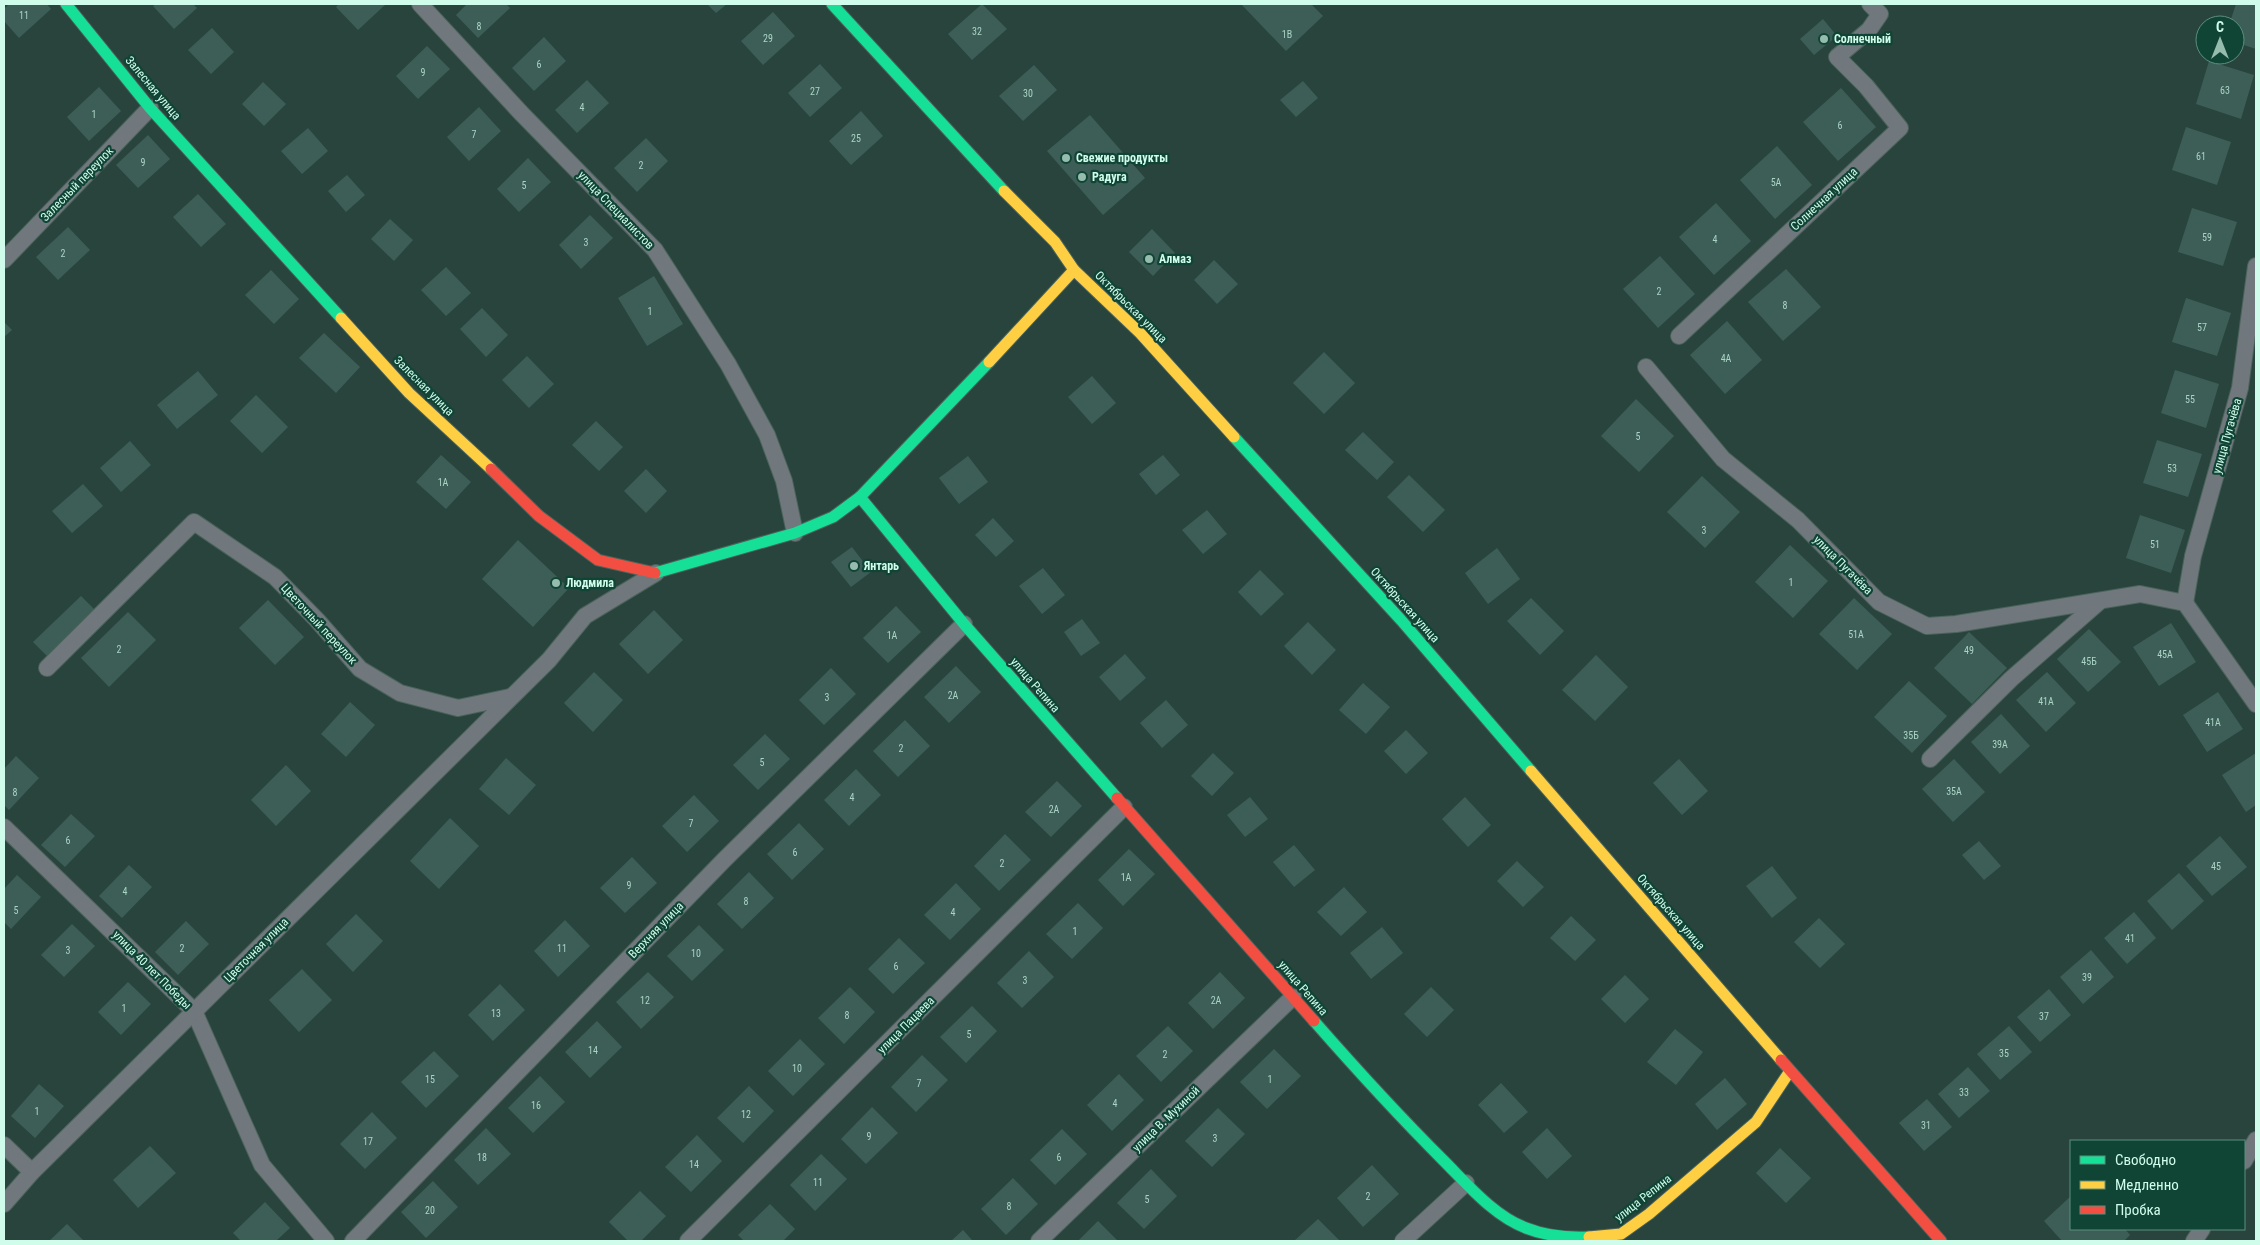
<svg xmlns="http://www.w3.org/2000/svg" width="2260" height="1245" viewBox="0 0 2260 1245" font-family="'Roboto Condensed',sans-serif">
<rect width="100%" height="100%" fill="#29443c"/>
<g fill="#3c5e56">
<polygon points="9,4 47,4 51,9 19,38 4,21 4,9"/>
<polygon points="156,4 193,4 197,8 174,29 153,6"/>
<polygon points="339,4 386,4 358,30 336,7"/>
<polygon points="467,4 506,4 510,8 478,38 456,15"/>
<polygon points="707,4 727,4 716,13"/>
<polygon points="982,4 1007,29 972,60 948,34"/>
<polygon points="1241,4 1311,4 1323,16 1286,51"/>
<polygon points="2236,4 2256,4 2256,49 2235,42 2235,25 2229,25"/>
<polygon points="773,12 795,36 763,65 741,41"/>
<polygon points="1823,19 1837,36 1814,55 1800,39"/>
<polygon points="212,28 234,52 211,74 188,50"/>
<polygon points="544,37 566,61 534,91 512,68"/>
<polygon points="427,46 450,69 418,99 396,76"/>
<polygon points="2209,61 2254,75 2241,119 2196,104"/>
<polygon points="820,64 842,88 810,117 788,93"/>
<polygon points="1034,65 1057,90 1023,121 999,96"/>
<polygon points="587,80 609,103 577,133 555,110"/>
<polygon points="1303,81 1318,98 1296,117 1280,100"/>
<polygon points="263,82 286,104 264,126 242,104"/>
<polygon points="99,87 121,111 89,141 67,117"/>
<polygon points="1841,88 1876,127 1838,161 1803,122"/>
<polygon points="479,107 501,131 469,161 447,137"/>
<polygon points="861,111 883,136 851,165 829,141"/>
<polygon points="1090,115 1145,178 1103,215 1047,151"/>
<polygon points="2186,127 2231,142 2217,185 2172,170"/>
<polygon points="308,128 328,151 302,174 281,151"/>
<polygon points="148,135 170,159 138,188 116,165"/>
<polygon points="646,138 668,161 637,192 614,168"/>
<polygon points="1777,146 1812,185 1775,219 1740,180"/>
<polygon points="528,158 551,182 519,212 497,189"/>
<polygon points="347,175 365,195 346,212 328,191"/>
<polygon points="198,194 226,224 201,247 173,217"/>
<polygon points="1716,203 1751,241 1714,275 1679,237"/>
<polygon points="2192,208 2237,222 2223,266 2178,252"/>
<polygon points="590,215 613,238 581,269 559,245"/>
<polygon points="390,219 413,240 394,261 371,239"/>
<polygon points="68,227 90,250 58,280 36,257"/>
<polygon points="1152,229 1175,253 1153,276 1129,252"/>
<polygon points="1660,256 1695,294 1658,328 1623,289"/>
<polygon points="1214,260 1238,284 1217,304 1194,280"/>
<polygon points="446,267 471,293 446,316 421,290"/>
<polygon points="1786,269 1821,307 1783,341 1748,302"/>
<polygon points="271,270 299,299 274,324 245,295"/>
<polygon points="654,276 683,324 647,346 618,298"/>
<polygon points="2186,298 2231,313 2217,356 2172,342"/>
<polygon points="482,308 508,335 486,357 460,329"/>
<polygon points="1727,321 1762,360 1725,394 1690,355"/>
<polygon points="4,322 12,330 4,337"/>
<polygon points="324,333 360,367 336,393 299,358"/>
<polygon points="1324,352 1355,383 1324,414 1293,383"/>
<polygon points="527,356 554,384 529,408 502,380"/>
<polygon points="2175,370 2219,384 2206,428 2161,413"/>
<polygon points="198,371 218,395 177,429 157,405"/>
<polygon points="1092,376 1116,403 1092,424 1068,397"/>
<polygon points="256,395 288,427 262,453 230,421"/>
<polygon points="1636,399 1674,436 1639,472 1601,436"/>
<polygon points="596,421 623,447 599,471 572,445"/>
<polygon points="1363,432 1394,462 1377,480 1345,450"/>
<polygon points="2157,440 2202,454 2188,497 2143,483"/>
<polygon points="130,441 151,465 121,492 100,468"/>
<polygon points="441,455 471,482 446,509 416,482"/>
<polygon points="1163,455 1180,475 1156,495 1139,474"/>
<polygon points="968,456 988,482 959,504 939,478"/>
<polygon points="646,469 667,491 646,513 624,491"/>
<polygon points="1409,475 1445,510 1423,532 1387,497"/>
<polygon points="1702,476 1740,512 1705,548 1667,512"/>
<polygon points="83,484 103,506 72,533 52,511"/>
<polygon points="1207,510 1227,534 1203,554 1182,530"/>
<polygon points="2140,515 2185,530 2171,573 2126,558"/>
<polygon points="993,518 1014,541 996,557 975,535"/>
<polygon points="518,540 569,588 533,627 482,579"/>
<polygon points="1790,545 1828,581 1793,618 1755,582"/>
<polygon points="852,547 871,572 851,587 831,562"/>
<polygon points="1497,548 1520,579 1488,604 1465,573"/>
<polygon points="1043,568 1065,595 1042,614 1019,586"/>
<polygon points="1260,570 1284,594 1261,616 1238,592"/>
<polygon points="81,596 96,611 48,657 33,642"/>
<polygon points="1531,598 1564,631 1540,655 1507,621"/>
<polygon points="1854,598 1892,634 1857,670 1819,634"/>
<polygon points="268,600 304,637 275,665 239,628"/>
<polygon points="896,606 921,632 888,663 863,638"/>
<polygon points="654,610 683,640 648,674 619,644"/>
<polygon points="128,612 156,640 109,687 81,658"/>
<polygon points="1082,619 1100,643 1081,656 1064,632"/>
<polygon points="1308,622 1336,650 1312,675 1284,646"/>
<polygon points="2171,623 2196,662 2159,686 2133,647"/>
<polygon points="2089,629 2121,662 2088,692 2057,659"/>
<polygon points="1969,632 2007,668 1972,704 1934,668"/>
<polygon points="1125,654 1146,678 1120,701 1099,677"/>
<polygon points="1596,655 1628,687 1595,721 1562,690"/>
<polygon points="956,666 981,692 949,723 924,697"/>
<polygon points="831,668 856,694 824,725 799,700"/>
<polygon points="594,672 623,700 593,732 564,703"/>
<polygon points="2047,672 2076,703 2046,732 2016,700"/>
<polygon points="1909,681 1947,716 1912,753 1874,717"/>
<polygon points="1363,683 1390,707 1366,734 1339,710"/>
<polygon points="2218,692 2243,729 2207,752 2183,715"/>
<polygon points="1166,700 1188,725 1162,748 1140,723"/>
<polygon points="350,702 375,725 346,757 321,734"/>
<polygon points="2001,714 2030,746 2000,774 1971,742"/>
<polygon points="905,720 930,746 898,777 873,751"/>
<polygon points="1406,730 1428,753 1406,774 1384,751"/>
<polygon points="765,734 790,759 758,790 733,765"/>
<polygon points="1213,753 1234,773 1212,796 1191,776"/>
<polygon points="2256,753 2256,805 2246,812 2222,775"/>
<polygon points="16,756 39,778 9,810 4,805 4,769"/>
<polygon points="506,758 536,785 509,815 479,789"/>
<polygon points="1679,759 1708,791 1682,815 1653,783"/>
<polygon points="1954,759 1985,792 1953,822 1922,789"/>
<polygon points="286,765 311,791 276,826 251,800"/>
<polygon points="856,769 881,795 849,826 824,800"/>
<polygon points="1057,781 1082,806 1051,837 1025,812"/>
<polygon points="694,795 719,821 687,852 662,826"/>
<polygon points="1250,797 1268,819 1245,837 1227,815"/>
<polygon points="1465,797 1491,825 1468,847 1442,819"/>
<polygon points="71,814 95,836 65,867 41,845"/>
<polygon points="450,818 479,846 439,889 410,861"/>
<polygon points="799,823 824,849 792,880 767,854"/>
<polygon points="1005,834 1031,860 999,891 974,866"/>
<polygon points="2220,836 2247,867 2212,896 2186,866"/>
<polygon points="1979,841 2001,866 1984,880 1962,855"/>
<polygon points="1294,845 1315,870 1294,887 1273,862"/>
<polygon points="1129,849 1155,874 1123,906 1098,880"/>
<polygon points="632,857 657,883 625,913 600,888"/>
<polygon points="1517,861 1544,887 1523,907 1497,881"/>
<polygon points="129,865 152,887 122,918 99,896"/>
<polygon points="1772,866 1797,898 1772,918 1746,886"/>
<polygon points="749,872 774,898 742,929 717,904"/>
<polygon points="2179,873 2204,901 2172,930 2147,901"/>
<polygon points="17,875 41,897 11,929 4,922 4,889"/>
<polygon points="956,883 981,909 950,940 924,915"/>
<polygon points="1344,887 1367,912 1341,936 1317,912"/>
<polygon points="1078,903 1103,928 1072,959 1046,934"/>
<polygon points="2134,912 2156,938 2127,964 2104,938"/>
<polygon points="356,914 383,941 353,972 326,944"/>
<polygon points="1571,916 1596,940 1575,961 1550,938"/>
<polygon points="1819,918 1845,944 1820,968 1794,942"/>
<polygon points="565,920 590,946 558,977 534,951"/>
<polygon points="186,921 209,944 178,975 155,952"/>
<polygon points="72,924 95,946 64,977 41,955"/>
<polygon points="699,925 724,950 692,981 667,956"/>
<polygon points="1382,927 1403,953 1371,979 1350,953"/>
<polygon points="899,938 925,963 893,994 868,969"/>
<polygon points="2091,950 2114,977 2083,1004 2060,977"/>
<polygon points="1029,951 1054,977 1022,1008 997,983"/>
<polygon points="302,969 332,1000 299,1032 269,1000"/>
<polygon points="648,972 674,997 641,1029 616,1002"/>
<polygon points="1220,972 1245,998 1213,1029 1188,1003"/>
<polygon points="1625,975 1649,999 1625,1023 1601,999"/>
<polygon points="128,982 151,1004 121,1035 98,1012"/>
<polygon points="500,984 525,1010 493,1041 468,1015"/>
<polygon points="850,987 875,1012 844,1044 818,1018"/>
<polygon points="1431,987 1454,1010 1427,1037 1404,1014"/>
<polygon points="2049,989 2071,1015 2040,1042 2017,1017"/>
<polygon points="972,1006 997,1031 966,1063 940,1037"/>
<polygon points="597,1021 622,1047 590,1078 565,1052"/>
<polygon points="1168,1026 1193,1051 1161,1082 1136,1056"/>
<polygon points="2009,1026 2032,1052 2000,1080 1977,1054"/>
<polygon points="1675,1029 1703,1052 1676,1085 1647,1062"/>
<polygon points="800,1039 825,1064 793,1096 768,1071"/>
<polygon points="1274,1049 1301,1076 1267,1109 1240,1082"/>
<polygon points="434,1051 459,1076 426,1108 401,1082"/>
<polygon points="922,1055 948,1080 916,1112 891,1087"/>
<polygon points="1968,1067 1990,1091 1959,1118 1938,1094"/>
<polygon points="1119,1074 1144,1100 1112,1131 1087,1105"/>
<polygon points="540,1076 565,1102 533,1133 508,1108"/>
<polygon points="1725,1078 1747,1104 1717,1130 1695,1104"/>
<polygon points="1501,1083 1528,1112 1504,1133 1478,1105"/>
<polygon points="39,1084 64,1106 35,1138 11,1116"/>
<polygon points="749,1086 774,1111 743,1143 717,1118"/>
<polygon points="1927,1099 1952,1127 1924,1151 1899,1123"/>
<polygon points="872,1107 898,1133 866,1164 841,1139"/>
<polygon points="1218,1108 1245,1134 1212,1167 1185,1141"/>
<polygon points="372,1112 397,1138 365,1169 340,1144"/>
<polygon points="486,1128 511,1154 478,1185 454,1160"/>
<polygon points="1547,1128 1572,1156 1547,1179 1522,1152"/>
<polygon points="1062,1129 1087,1154 1055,1185 1030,1160"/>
<polygon points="697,1135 722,1161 691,1192 665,1167"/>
<polygon points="150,1146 176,1173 138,1208 113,1180"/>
<polygon points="1780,1148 1811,1178 1786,1203 1756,1173"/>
<polygon points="821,1154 847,1179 815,1211 790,1185"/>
<polygon points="1372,1165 1399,1194 1363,1227 1337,1198"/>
<polygon points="1151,1169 1177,1196 1144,1229 1117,1203"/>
<polygon points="1013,1178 1038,1204 1006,1235 981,1209"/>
<polygon points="433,1181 458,1207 426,1238 401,1212"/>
<polygon points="640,1191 666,1216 641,1241 628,1241 609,1222"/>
<polygon points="2071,1196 2071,1229 2125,1229 2130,1235 2124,1241 2062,1241 2044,1221"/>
<polygon points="265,1202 290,1228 276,1241 241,1241 233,1233"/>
<polygon points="770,1204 795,1229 783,1241 744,1241 738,1235"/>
<polygon points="1318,1219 1340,1241 1294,1241"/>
<polygon points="1098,1221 1118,1241 1078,1241"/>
<polygon points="67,1224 84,1241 49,1241"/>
<polygon points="963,1230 973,1241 951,1241"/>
</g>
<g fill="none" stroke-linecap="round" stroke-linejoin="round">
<g stroke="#4a635b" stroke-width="18">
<g id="street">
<polyline points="420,4 522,114 655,250 728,364 767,435 784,481 795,533"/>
<polyline points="4,260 150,108"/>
<polyline points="1679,336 1900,128 1866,86 1837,57 1869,30 1880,14 1870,4"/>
<polyline points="1646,367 1723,459 1798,520 1879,602 1927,626 1956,624 2140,594 2185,603 2256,704"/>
<polyline points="2185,603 2193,556 2240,388 2256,266"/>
<polyline points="47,668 194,522 275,577 317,620 360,669 400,693 458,708 510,697"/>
<polyline points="1930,759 2011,679 2099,602"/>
<polyline points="4,827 194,1011 262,1165 326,1241"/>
<polyline points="4,1145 32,1172"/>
<polyline points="2244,1161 2256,1140"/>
<polyline points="4,1204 32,1172 549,660 585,616 656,573"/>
<polyline points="353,1241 725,859 964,624"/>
<polyline points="688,1241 1124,807"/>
<polyline points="1039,1241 1293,997"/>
<polyline points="1403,1241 1466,1183"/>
<polyline points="2194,1241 2202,1229"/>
</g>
</g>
<g stroke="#4a635b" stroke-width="13">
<g id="fast">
<polyline points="66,4 150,108 341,318"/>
<polyline points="832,4 1004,191"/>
<polyline points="1234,437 1401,620 1531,771"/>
<polyline points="860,497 964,624 1117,798"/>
<polyline points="655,573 795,533 833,517 860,497 989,362"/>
<path d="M1314 1021C1356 1069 1399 1116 1444 1161 1468 1185 1494 1216 1526 1228 1546 1236 1568 1238 1589 1237"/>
</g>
</g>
<g stroke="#4a635b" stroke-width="13">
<g id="slow">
<polyline points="1004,191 1055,242 1074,270 1140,333 1234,437"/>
<polyline points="341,318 409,393 491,469"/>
<polyline points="989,362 1074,270"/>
<polyline points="1531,771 1781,1060"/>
<polyline points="1589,1237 1621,1234 1649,1214 1756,1122 1790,1071"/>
</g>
</g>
<g stroke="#4a635b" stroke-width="13">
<g id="jam">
<polyline points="491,469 539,516 598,560 655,573"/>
<polyline points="1117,798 1314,1021"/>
<polyline points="1781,1060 1941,1241"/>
</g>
</g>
<use href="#street" stroke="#71787d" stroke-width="16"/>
<use href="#fast" stroke="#16e098" stroke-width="11"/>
<use href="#slow" stroke="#ffcf43" stroke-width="11"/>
<use href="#jam" stroke="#f24e42" stroke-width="11"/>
</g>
<g fill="#96bcae" stroke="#104536" stroke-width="2">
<circle cx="1824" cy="39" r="5"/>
<circle cx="1066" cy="158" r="5"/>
<circle cx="1082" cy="177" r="5"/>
<circle cx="1149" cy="259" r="5"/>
<circle cx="854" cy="566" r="5"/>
<circle cx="556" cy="583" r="5"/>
</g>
<g text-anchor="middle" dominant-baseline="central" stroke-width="4.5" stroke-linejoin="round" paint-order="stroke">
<g font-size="10" fill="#abd4c6">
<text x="24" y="15">11</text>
<text x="479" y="26">8</text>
<text x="977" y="31">32</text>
<text x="1287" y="34">1В</text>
<text x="768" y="38">29</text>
<text x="539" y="64">6</text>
<text x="423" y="72">9</text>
<text x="2225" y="90">63</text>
<text x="815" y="91">27</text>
<text x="1028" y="93">30</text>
<text x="582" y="107">4</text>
<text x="94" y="114">1</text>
<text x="1840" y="125">6</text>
<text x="474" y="134">7</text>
<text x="856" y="138">25</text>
<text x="2201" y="156">61</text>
<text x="143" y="162">9</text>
<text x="641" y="165">2</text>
<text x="1776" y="182">5А</text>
<text x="524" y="185">5</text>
<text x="2207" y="237">59</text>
<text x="1715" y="239">4</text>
<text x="586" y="242">3</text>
<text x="63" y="253">2</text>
<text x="1659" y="291">2</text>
<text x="1785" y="305">8</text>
<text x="650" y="311">1</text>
<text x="2202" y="327">57</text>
<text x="1726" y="358">4А</text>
<text x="2190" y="399">55</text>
<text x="1638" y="436">5</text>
<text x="2172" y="468">53</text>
<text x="443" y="482">1А</text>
<text x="1704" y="530">3</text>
<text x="2155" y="544">51</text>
<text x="1791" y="582">1</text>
<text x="1856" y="634">51А</text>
<text x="892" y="635">1А</text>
<text x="119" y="649">2</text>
<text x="1969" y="650">49</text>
<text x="2165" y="654">45А</text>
<text x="2089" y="661">45Б</text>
<text x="953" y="695">2А</text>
<text x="827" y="697">3</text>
<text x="2046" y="701">41А</text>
<text x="2213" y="722">41А</text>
<text x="1911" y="735">35Б</text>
<text x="2000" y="744">39А</text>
<text x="901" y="748">2</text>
<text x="762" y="762">5</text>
<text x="1954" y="791">35А</text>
<text x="15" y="792">8</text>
<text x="852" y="797">4</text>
<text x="1054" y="809">2А</text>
<text x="691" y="823">7</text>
<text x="68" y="840">6</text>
<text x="795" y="852">6</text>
<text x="1002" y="863">2</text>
<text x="2216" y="866">45</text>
<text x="1126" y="877">1А</text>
<text x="629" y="885">9</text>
<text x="125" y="891">4</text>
<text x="746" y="901">8</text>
<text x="16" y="910">5</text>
<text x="953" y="912">4</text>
<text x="1075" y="931">1</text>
<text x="2130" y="938">41</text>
<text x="182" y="948">2</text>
<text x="562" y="948">11</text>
<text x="68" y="950">3</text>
<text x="696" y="953">10</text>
<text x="896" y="966">6</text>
<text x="2087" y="977">39</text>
<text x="1025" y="980">3</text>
<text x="645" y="1000">12</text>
<text x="1216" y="1000">2А</text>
<text x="124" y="1008">1</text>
<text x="496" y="1013">13</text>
<text x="847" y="1015">8</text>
<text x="2044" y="1016">37</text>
<text x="969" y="1034">5</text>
<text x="593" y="1050">14</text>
<text x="2004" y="1053">35</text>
<text x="1165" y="1054">2</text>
<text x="797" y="1068">10</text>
<text x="430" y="1079">15</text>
<text x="1270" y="1079">1</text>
<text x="919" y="1083">7</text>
<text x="1964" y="1092">33</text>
<text x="1115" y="1103">4</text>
<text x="536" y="1105">16</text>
<text x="37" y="1111">1</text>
<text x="746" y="1114">12</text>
<text x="1926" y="1125">31</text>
<text x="869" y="1136">9</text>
<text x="1215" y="1138">3</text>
<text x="368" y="1141">17</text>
<text x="482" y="1157">18</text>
<text x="1059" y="1157">6</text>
<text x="694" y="1164">14</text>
<text x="818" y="1182">11</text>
<text x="1368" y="1196">2</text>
<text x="1147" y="1199">5</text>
<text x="1009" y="1206">8</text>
<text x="430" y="1210">20</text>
</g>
<g font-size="12" font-weight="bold" fill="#d0fceb" stroke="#104536" text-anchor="start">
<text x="1834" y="39">Солнечный</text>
<text x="1076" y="158">Свежие продукты</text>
<text x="1092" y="177">Радуга</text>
<text x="1159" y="259">Алмаз</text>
<text x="864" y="566">Янтарь</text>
<text x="566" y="583">Людмила</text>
</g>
<g font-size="12" fill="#d0fceb" stroke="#104536">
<text transform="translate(153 88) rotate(50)">Залесная улица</text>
<text transform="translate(77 184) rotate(-46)">Залесный переулок</text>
<text transform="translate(1824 199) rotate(-43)">Солнечная улица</text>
<text transform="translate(616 210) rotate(46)">улица Специалистов</text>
<text transform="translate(1131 307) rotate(45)">Октябрьская улица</text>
<text transform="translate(424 386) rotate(45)">Залесная улица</text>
<text transform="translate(2227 436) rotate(-74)">улица Пугачёва</text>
<text transform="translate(1843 565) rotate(45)">улица Пугачёва</text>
<text transform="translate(1405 605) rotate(48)">Октябрьская улица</text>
<text transform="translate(319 624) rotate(47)">Цветочный переулок</text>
<text transform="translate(1035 685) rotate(49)">улица Репина</text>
<text transform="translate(1671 912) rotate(49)">Октябрьская улица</text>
<text transform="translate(656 930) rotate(-46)">Верхняя улица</text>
<text transform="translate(256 950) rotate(-45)">Цветочная улица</text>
<text transform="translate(152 970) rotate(45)">улица 40 лет Победы</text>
<text transform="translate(1303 988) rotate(49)">улица Репина</text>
<text transform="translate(906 1025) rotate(-45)">улица Пацаева</text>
<text transform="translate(1166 1119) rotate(-44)">улица В. Мухиной</text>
<text transform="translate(1643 1198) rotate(-38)">улица Репина</text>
</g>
</g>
<rect width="2260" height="1245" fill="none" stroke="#d0fceb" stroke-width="10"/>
<rect x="2070" y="1140" width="175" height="90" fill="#104536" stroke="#5d8e7e"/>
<rect x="2080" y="1156" width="25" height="8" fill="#16e098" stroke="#5d8e7e"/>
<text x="2115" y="1165" font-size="15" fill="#d0fceb">Свободно</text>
<rect x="2080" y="1181" width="25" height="8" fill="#ffcf43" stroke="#5d8e7e"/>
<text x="2115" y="1190" font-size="15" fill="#d0fceb">Медленно</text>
<rect x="2080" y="1206" width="25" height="8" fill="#f24e42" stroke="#5d8e7e"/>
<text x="2115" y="1215" font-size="15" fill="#d0fceb">Пробка</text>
<g transform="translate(2220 40)"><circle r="24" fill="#104536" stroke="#5d8e7e"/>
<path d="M0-4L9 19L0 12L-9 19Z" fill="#96bcae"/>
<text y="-8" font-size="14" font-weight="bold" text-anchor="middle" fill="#d0fceb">С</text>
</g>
</svg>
